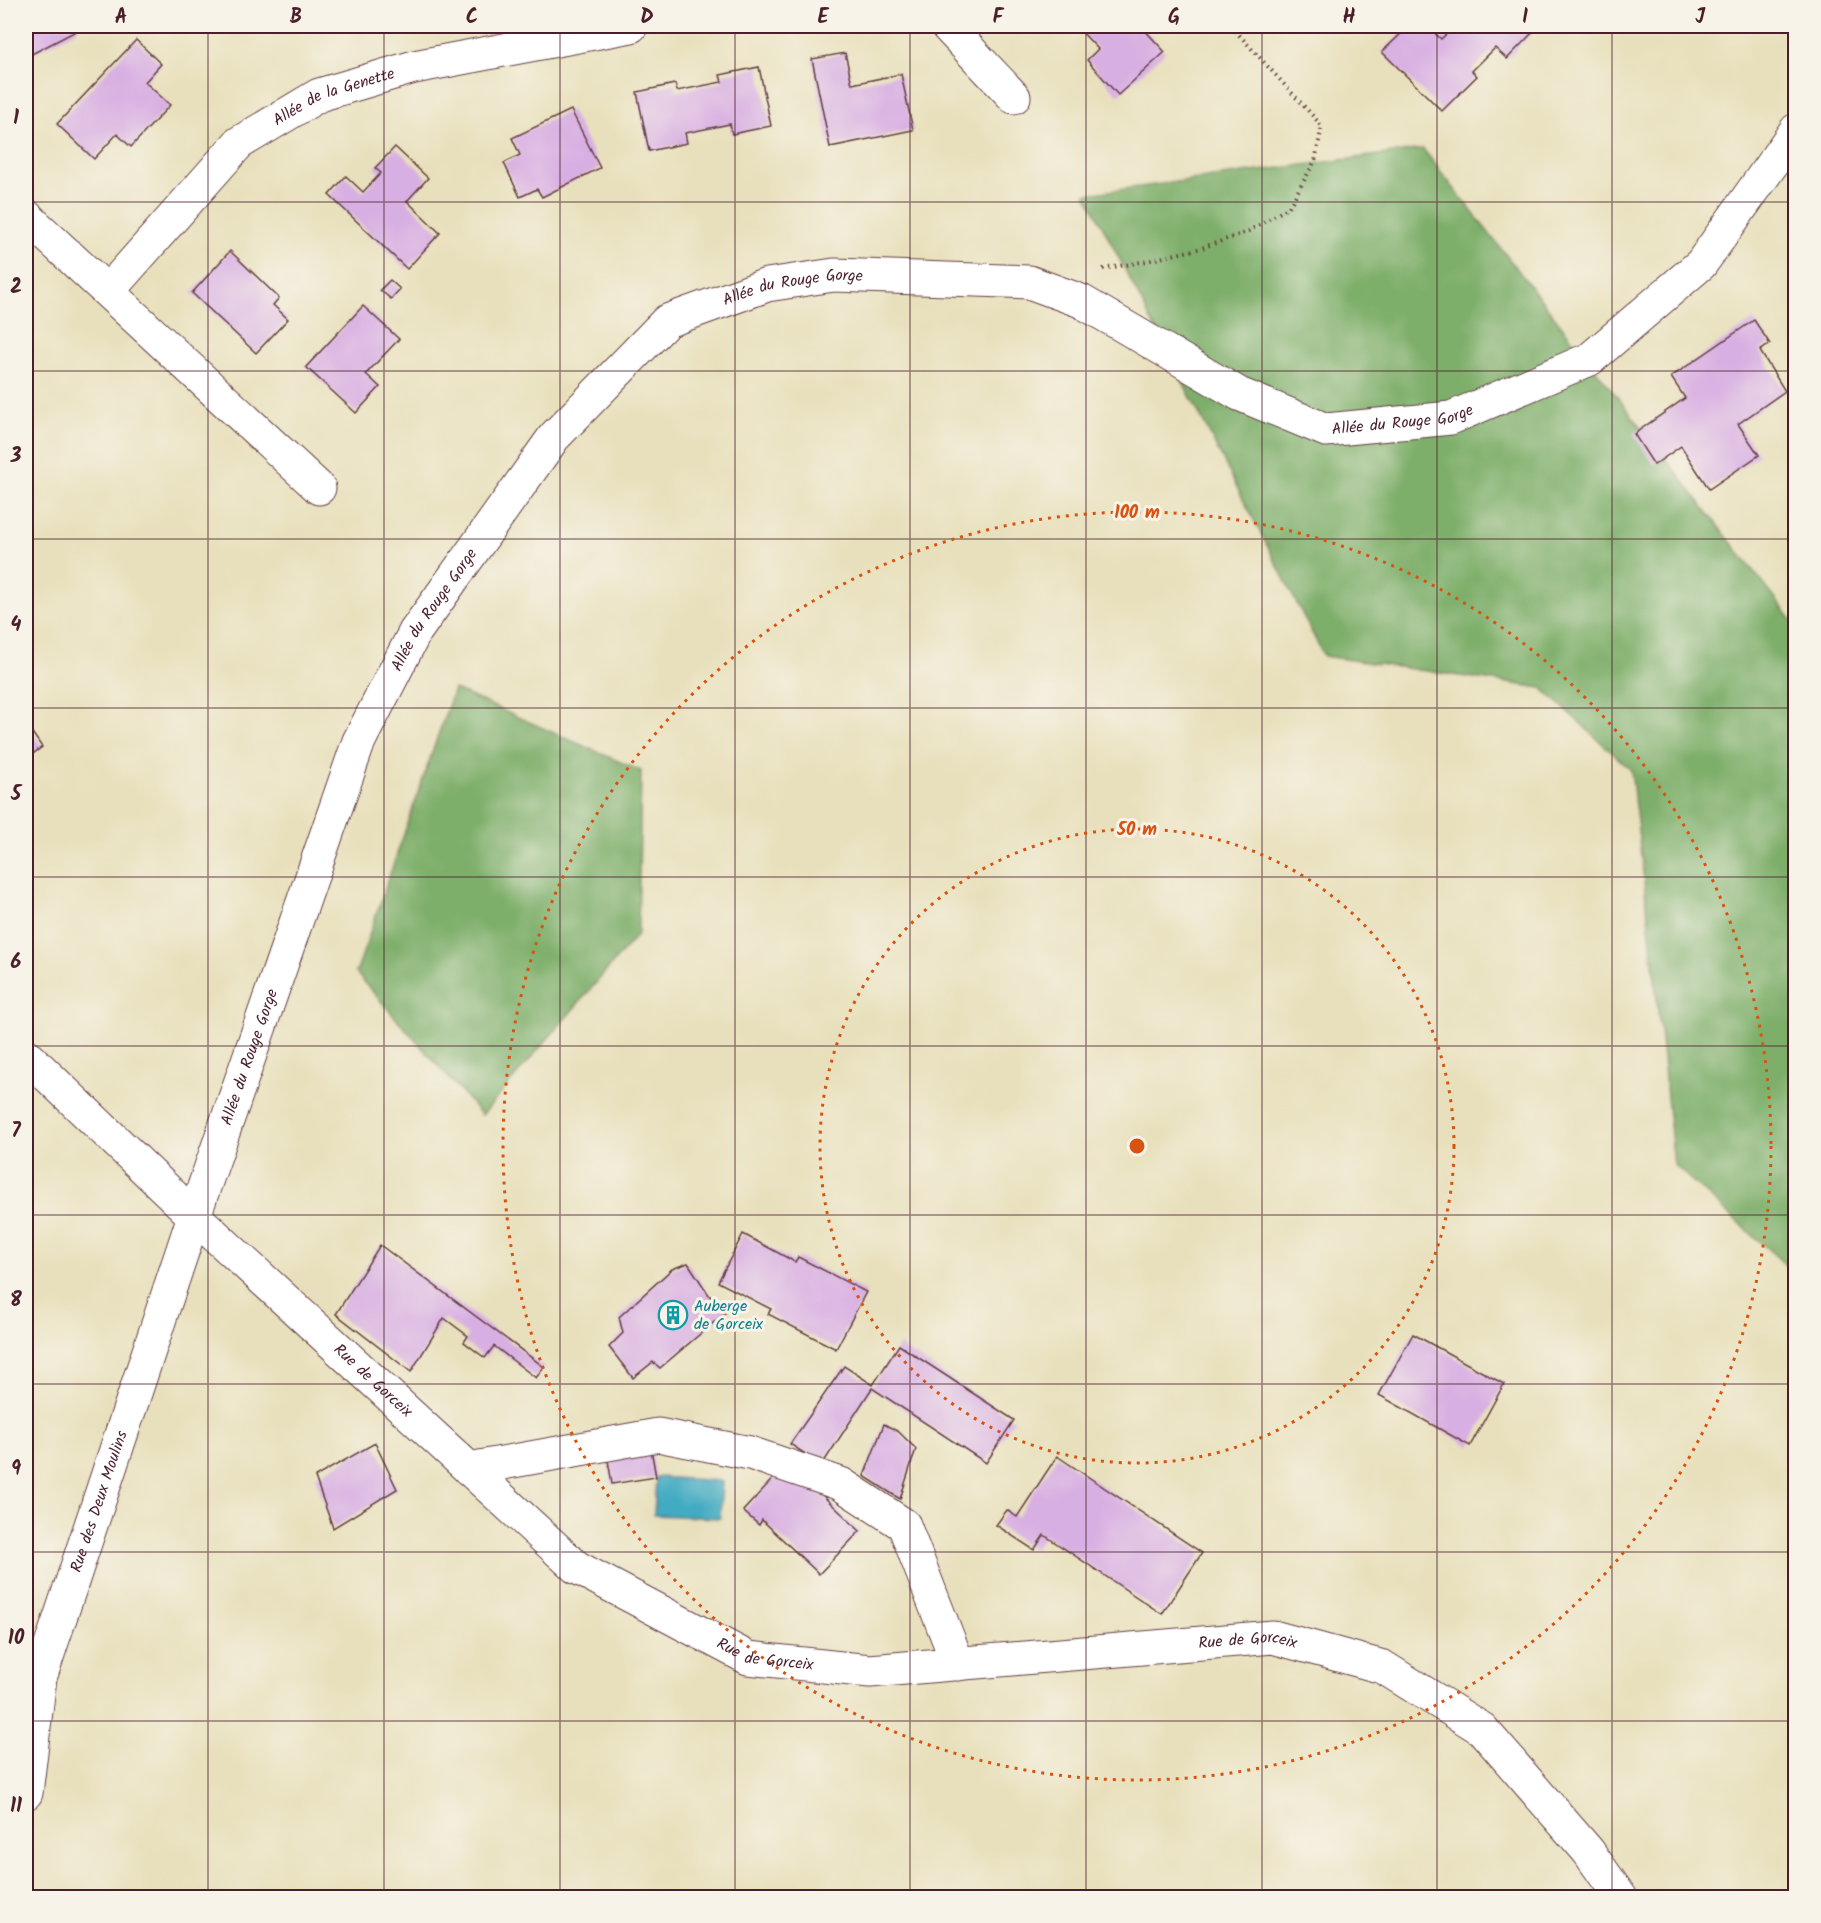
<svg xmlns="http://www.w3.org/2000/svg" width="1821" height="1923" viewBox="0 0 1821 1923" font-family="Kalam,sans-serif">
<rect width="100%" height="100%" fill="#f7f3e8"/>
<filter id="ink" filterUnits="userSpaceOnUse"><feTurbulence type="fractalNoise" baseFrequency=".0167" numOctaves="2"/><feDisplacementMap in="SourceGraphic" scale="12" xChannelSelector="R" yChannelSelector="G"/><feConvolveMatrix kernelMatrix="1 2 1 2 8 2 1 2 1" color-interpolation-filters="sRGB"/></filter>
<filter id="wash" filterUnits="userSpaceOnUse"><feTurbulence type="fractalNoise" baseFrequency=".008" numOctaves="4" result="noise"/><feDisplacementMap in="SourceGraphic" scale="24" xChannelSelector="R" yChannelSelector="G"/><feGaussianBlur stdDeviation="1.35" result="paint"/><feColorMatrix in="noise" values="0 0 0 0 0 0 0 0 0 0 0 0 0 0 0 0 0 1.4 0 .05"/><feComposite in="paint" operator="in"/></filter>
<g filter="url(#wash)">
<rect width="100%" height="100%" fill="#e8e0bc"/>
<g fill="#7eaf6a" stroke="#64674a" stroke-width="1.5">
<polygon points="1423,149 1795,624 1795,1273 1674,1165 1651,942 1631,770 1542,688 1324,656 1086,194"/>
<polygon points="454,689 641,771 638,934 482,1115 356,973"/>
</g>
<polygon fill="#42abc2" stroke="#466576" stroke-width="1.5" points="656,1477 722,1481 720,1518 654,1515"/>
<g id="blocks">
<g fill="#d8afe2">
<polygon points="26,26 76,26 78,30 26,57"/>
<polygon points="1076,26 1141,26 1165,52 1118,95 1087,60 1098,49"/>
<polygon points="1409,26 1427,26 1441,39 1455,26 1529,26 1534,31 1507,59 1495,48 1472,71 1477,76 1442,111 1382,52"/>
<polygon points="136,40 161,64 145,82 170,105 131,147 117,134 94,159 57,124"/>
<polygon points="845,53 852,84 901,74 913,130 830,147 812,59"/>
<polygon points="759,67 771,126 732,134 730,124 685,133 687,143 649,151 637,92 675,84 677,91 722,82 720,75"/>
<polygon points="571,110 600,168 542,197 537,189 520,197 504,163 520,155 512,138"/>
<polygon points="395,147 428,178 407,201 440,233 407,269 329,195 346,176 363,192 381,173 375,168"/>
<polygon points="230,251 279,298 273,305 288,319 256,353 192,293"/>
<polygon points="390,280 400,289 391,299 380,290"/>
<polygon points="363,306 399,339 366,374 380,387 356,413 306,367"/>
<polygon points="1754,320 1770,344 1760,351 1785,391 1738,424 1759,455 1709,489 1681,446 1654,465 1634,434 1685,398 1671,377"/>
<polygon points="26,724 42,747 26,759"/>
<polygon points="743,1234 795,1262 798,1257 866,1292 836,1349 768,1314 771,1309 718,1282"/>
<polygon points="380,1245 544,1367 536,1378 494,1346 485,1358 464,1342 468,1336 444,1318 411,1372 336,1314"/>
<polygon points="688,1263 709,1295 726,1312 660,1368 653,1362 633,1378 609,1347 623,1333 619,1317 672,1269"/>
<polygon points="1413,1334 1504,1384 1470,1446 1379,1395"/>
<polygon points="899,1345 1014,1420 986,1463 872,1388 822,1465 790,1444 844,1366 873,1385"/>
<polygon points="884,1424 899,1432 916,1449 900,1499 864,1476"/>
<polygon points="375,1443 397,1489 333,1528 315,1477"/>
<polygon points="651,1449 656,1477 612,1484 607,1454"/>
<polygon points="1057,1456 1202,1553 1162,1614 1044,1535 1034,1550 996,1525 1007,1510 1017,1517"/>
<polygon points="779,1472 791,1484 800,1474 860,1531 819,1574 762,1520 759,1525 743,1511"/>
</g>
</g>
</g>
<g filter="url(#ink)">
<use href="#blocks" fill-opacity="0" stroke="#623c41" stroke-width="1.5"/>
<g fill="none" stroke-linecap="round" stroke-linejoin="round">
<g stroke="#623c41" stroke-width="35">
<g id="minor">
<polyline points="947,26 1014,97"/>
<polyline points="26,216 319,488"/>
<path id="s1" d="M108 291 239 143 319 95 414 67 631 26"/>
<path id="s2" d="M26 1055 194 1216 576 1567 748 1658 870 1671 1273 1637 1383 1667 1482 1729 1588 1851 1621 1898"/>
<polyline points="469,1469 658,1435 750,1453 841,1484 904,1525 958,1664"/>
<path id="s3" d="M26 1793 40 1678 194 1216 359 741 415 632 554 437 667 321 767 285 834 275 1029 282 1081 301 1239 394 1326 430 1451 418 1590 359 1701 264 1796 130"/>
</g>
</g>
<polyline stroke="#623c41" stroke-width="4" stroke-dasharray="1.5 4.5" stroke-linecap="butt" points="1103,269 1147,261 1202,248 1247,232 1289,207 1315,161 1322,126 1231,26"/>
<use href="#minor" stroke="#fff" stroke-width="33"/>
</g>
</g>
<path fill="none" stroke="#4a1f2b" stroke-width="1.5" stroke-opacity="0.55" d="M208 26V1898M384 26V1898M560 26V1898M735 26V1898M910 26V1898M1086 26V1898M1262 26V1898M1437 26V1898M1612 26V1898M26 202H1796M26 371H1796M26 539H1796M26 708H1796M26 877H1796M26 1046H1796M26 1215H1796M26 1384H1796M26 1552H1796M26 1721H1796"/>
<g fill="none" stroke="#d8530f" stroke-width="3" stroke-dasharray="3 6">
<circle cx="1137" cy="1146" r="317"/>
<circle cx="1137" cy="1146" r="634"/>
</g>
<defs>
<g id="building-ring" transform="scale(1.5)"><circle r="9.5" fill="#f7f3e8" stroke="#0f9aa8" stroke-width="1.5"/><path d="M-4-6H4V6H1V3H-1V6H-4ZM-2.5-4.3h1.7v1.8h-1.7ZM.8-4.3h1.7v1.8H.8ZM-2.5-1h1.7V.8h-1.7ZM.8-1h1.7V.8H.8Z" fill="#0f9aa8"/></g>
</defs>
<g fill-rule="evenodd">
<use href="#building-ring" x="673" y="1315"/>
</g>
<g text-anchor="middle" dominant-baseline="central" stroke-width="6" stroke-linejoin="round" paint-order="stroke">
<g font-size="16" fill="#4a1f2b" stroke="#f7f3e8">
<text stroke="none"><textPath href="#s1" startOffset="304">Allée de la Genette</textPath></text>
<text stroke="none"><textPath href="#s3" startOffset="1761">Allée du Rouge Gorge</textPath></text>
<text stroke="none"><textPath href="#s3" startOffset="2409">Allée du Rouge Gorge</textPath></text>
<text stroke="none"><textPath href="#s3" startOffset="1257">Allée du Rouge Gorge</textPath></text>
<text stroke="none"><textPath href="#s3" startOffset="771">Allée du Rouge Gorge</textPath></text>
<text stroke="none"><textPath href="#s2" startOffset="476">Rue de Gorceix</textPath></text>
<text stroke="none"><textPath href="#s3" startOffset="302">Rue des Deux Moulins</textPath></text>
<text stroke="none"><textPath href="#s2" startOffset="1448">Rue de Gorceix</textPath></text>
<text stroke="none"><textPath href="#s2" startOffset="962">Rue de Gorceix</textPath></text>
</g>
<g font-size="16" fill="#0d838f" stroke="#f7f3e8" text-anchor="start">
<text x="694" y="1306">Auberge<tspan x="694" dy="18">de Gorceix</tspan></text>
</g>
</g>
<circle cx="1137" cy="1146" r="9" fill="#d8530f" stroke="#f7f3e8" stroke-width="3"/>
<g font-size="18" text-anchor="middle" font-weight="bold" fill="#d8530f" stroke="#f7f3e8" stroke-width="6" stroke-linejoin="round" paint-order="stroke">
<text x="1137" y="518">100 m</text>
<text x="1137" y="835">50 m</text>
</g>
<rect width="1821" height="1923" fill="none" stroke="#f7f3e8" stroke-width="66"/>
<rect x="33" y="33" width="1755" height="1857" fill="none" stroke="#4a1f2b" stroke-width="2"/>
<g font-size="20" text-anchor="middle" font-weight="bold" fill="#4a1f2b">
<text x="121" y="23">A</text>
<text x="296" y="23">B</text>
<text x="472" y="23">C</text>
<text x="647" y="23">D</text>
<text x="823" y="23">E</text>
<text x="998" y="23">F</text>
<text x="1174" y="23">G</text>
<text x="1349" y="23">H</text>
<text x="1525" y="23">I</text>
<text x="1700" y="23">J</text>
<text x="16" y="124">1</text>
<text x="16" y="293">2</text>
<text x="16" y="462">3</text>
<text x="16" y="631">4</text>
<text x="16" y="800">5</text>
<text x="16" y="968">6</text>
<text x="16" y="1137">7</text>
<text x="16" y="1306">8</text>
<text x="16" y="1475">9</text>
<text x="16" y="1644">10</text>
<text x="16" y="1812">11</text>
</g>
</svg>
